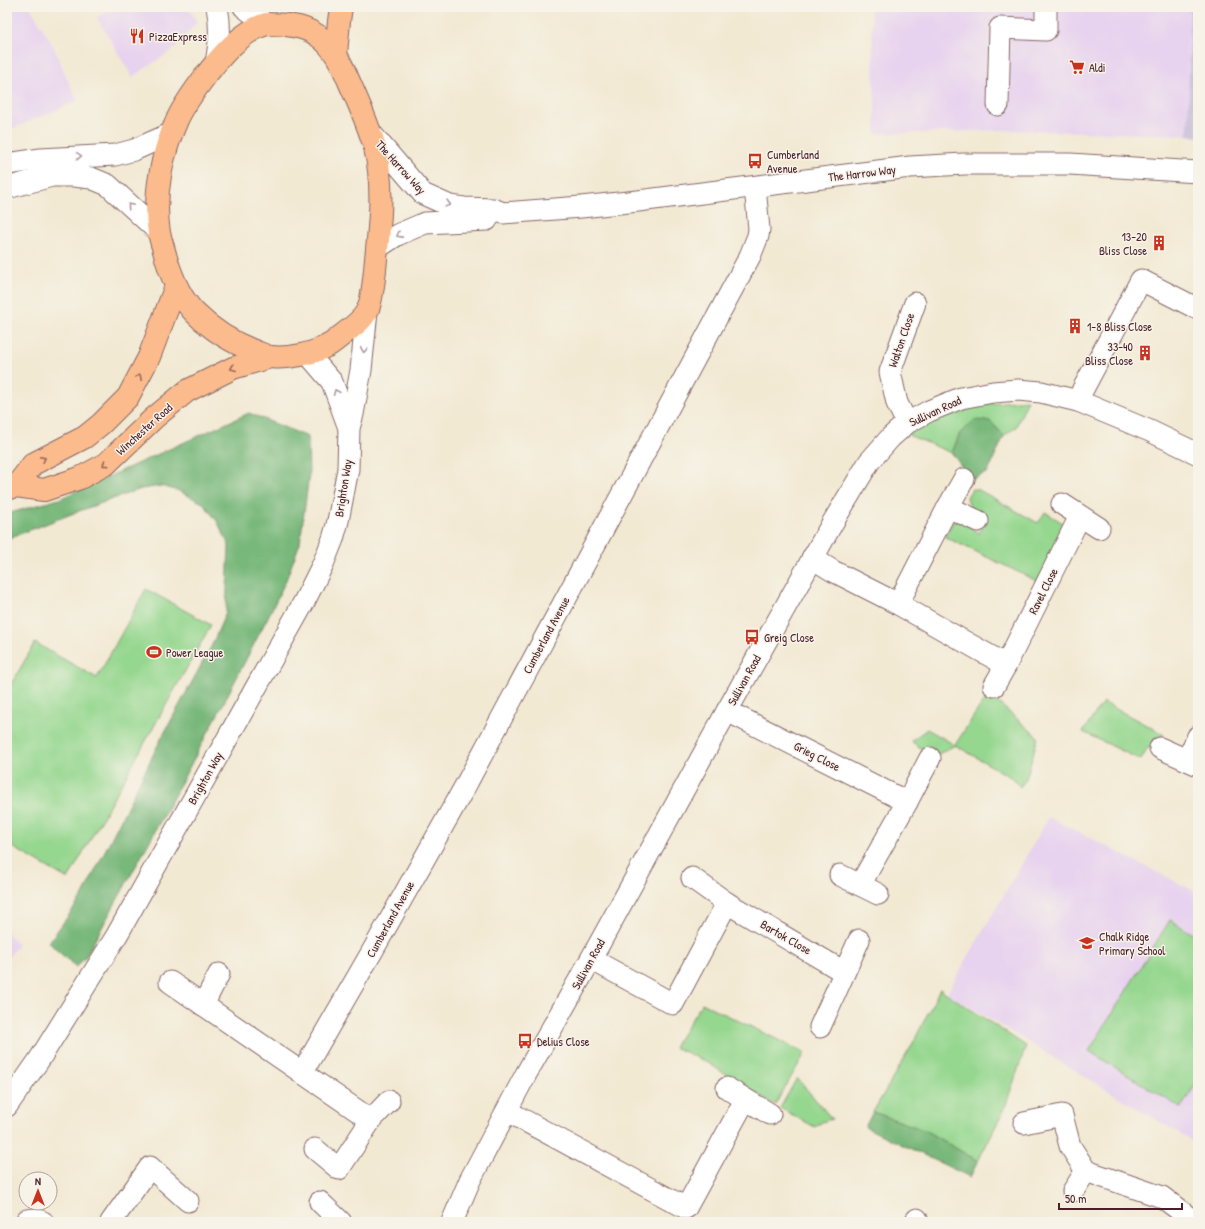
<svg xmlns="http://www.w3.org/2000/svg" width="1205" height="1229" viewBox="0 0 1205 1229" font-family="'Patrick Hand',sans-serif">
<rect width="100%" height="100%" fill="#f7f3e8"/>
<filter id="ink" filterUnits="userSpaceOnUse"><feTurbulence type="fractalNoise" baseFrequency=".025" numOctaves="2"/><feDisplacementMap in="SourceGraphic" scale="8" xChannelSelector="R" yChannelSelector="G"/><feConvolveMatrix kernelMatrix="1 2 1 2 8 2 1 2 1" color-interpolation-filters="sRGB"/></filter>
<filter id="wash" filterUnits="userSpaceOnUse"><feTurbulence type="fractalNoise" baseFrequency=".012" numOctaves="4" result="noise"/><feDisplacementMap in="SourceGraphic" scale="16" xChannelSelector="R" yChannelSelector="G"/><feGaussianBlur stdDeviation="0.9" result="paint"/><feColorMatrix in="noise" values="0 0 0 0 0 0 0 0 0 0 0 0 0 0 0 0 0 1.4 0 .05"/><feComposite in="paint" operator="in"/></filter>
<g filter="url(#wash)">
<rect width="100%" height="100%" fill="#f2e9d3"/>
<g fill="#e7d2ef">
<polygon points="7,7 30,7 53,46 77,101 7,131"/>
<polygon points="118,7 188,7 197,22 173,50 132,77 97,17"/>
<polygon points="871,7 1190,7 1188,135 1006,130 876,134"/>
<polygon points="1049,817 1198,893 1198,1145 947,993"/>
<polygon points="7,932 18,945 7,959"/>
</g>
<polygon fill="#c8bfd8" points="1190,7 1198,7 1198,137 1188,135"/>
<g fill="#95d78f" stroke="#707b5d">
<polygon points="1028,400 1016,427 1004,436 990,421 960,433 952,453 908,435 960,406"/>
<path d="M972 489 979 490 1011 508 1038 523 1045 512 1066 525 1041 583 945 537 955 518 979 533 987 520C976 514 970 511 967 497Z"/>
<polygon points="146,589 211,625 68,879 7,844 7,691 35,643 97,678"/>
<polygon points="988,694 1038,737 1026,779 1020,787 1014,779 955,745 933,757 911,741 927,729 955,745"/>
<polygon points="1103,702 1163,734 1160,748 1147,748 1141,760 1083,732"/>
<polygon points="1170,920 1198,937 1198,1080 1181,1108 1089,1051"/>
<polygon points="940,989 1026,1046 1004,1110 978,1161 924,1130 873,1112 911,1047"/>
<polygon points="702,1003 805,1053 775,1105 708,1063 674,1047"/>
<polygon points="797,1078 832,1119 822,1122 815,1127 780,1108"/>
</g>
<g fill="#78b87a" stroke="#616c52">
<path d="M249 413 308 437 309 475 300 543 286 580 271 611 219 712 147 846 85 958 76 967C67 958 57 952 49 942L82 897 161 739 212 645 226 612 229 545 217 521 203 503 179 491 161 486 141 489 79 511 7 539V514L59 499Z"/>
<polygon points="975,420 990,421 1004,436 988,472 971,480 952,453 960,433"/>
<polygon points="873,1112 924,1130 978,1161 970,1177 865,1127"/>
</g>
</g>
<g filter="url(#ink)">
<g fill="none" stroke-linecap="round" stroke-linejoin="round">
<g stroke="#856666" stroke-width="23">
<g id="minor">
<polyline points="244,7 266,24"/>
<path d="M216 62C220 43 221 26 217 7"/>
<polyline points="998,105 1000,28 1046,30 1046,7"/>
<polyline points="370,132 423,194 450,206 464,208 493,209 503,213 581,207 638,201 910,167 964,164 1070,164 1198,172"/>
<polyline points="7,164 41,159 115,155 134,150 172,133"/>
<polyline points="7,188 52,176 74,176 91,178 108,185 159,232"/>
<polyline points="377,248 397,235 425,223 487,220"/>
<polyline points="308,354 332,382 349,428"/>
<polyline points="1078,401 1083,389 1141,280 1198,309"/>
<polyline points="907,423 897,403 890,372 915,303"/>
<polyline points="1062,504 1099,528"/>
<polyline points="948,507 978,521"/>
<polyline points="812,558 833,571 898,604 1006,665"/>
<polyline points="898,604 948,507 964,479"/>
<polyline points="994,686 1006,665 1080,516"/>
<polyline points="727,711 907,802"/>
<polyline points="1160,748 1198,765"/>
<polyline points="1187,760 1198,736"/>
<polyline points="840,875 878,894"/>
<polyline points="692,878 727,903"/>
<polyline points="860,885 907,802 930,758"/>
<polyline points="591,959 673,1004 727,903 844,972"/>
<polyline points="170,982 371,1120"/>
<polyline points="203,1005 219,974"/>
<polyline points="820,1027 859,940"/>
<polyline points="302,1073 373,950 463,790 750,256 758,236 759,229 755,187"/>
<polyline points="727,1088 770,1114"/>
<polyline points="7,1106 39,1060 117,935 304,602 323,564 333,539 338,521 348,469 349,428 353,414 361,370 367,311"/>
<polyline points="507,1111 686,1208 745,1100"/>
<polyline points="1024,1123 1062,1115 1070,1146 1086,1171 1162,1197 1195,1222"/>
<polyline points="315,1149 339,1169 371,1120 389,1101"/>
<polyline points="1073,1191 1086,1171"/>
<polyline points="320,1202 341,1222"/>
<polyline points="26,1222 27,1220 36,1219 43,1222"/>
<polyline points="111,1222 150,1167 188,1201"/>
<polyline points="452,1222 470,1180 526,1074 591,959 727,711 833,522 869,462 891,437 907,423 929,411 961,398 993,392 1018,390 1041,392 1078,401 1150,431 1198,454"/>
<polyline points="915,1222 917,1219"/>
</g>
</g>
<g stroke="#856666" stroke-width="24">
<g id="major">
<path d="M266 24C283 24 303 25 317 35 335 47 343 67 351 86 360 106 369 127 375 148 384 185 380 222 376 259 375 271 372 302 367 311 362 321 350 329 341 336 337 339 332 344 327 346 312 354 288 359 271 357 265 356 260 353 254 351 231 342 212 330 195 313 180 298 172 278 166 258 164 250 161 241 159 233 153 196 162 153 177 120 184 104 196 89 206 75 222 55 241 32 266 24Z"/>
<polyline points="336,54 339,21 341,7"/>
<polyline points="16,486 33,464 85,437 101,424 128,397 149,357 176,286"/>
<polyline points="7,489 16,486 44,490 80,478 106,464 154,418 187,391 233,368 270,357"/>
</g>
</g>
<use href="#minor" stroke="#fff" stroke-width="21"/>
<use href="#major" stroke="#fbbb8c" stroke-width="22"/>
</g>
<defs><path id="oneway-chevron" d="M-2-3.5L2.5 0L-2 3.5" fill="none" stroke-width="1.6" stroke-linecap="round" stroke-linejoin="round"/></defs>
<g stroke="#ae9aa0">
<use href="#oneway-chevron" transform="translate(79 156) rotate(-3)"/>
<use href="#oneway-chevron" transform="translate(448 204) rotate(15)"/>
<use href="#oneway-chevron" transform="translate(130 206) rotate(-132)"/>
<use href="#oneway-chevron" transform="translate(399 235) rotate(151)"/>
<use href="#oneway-chevron" transform="translate(364 350) rotate(96)"/>
<use href="#oneway-chevron" transform="translate(336 392) rotate(-113)"/>
</g>
<g stroke="#9a6557">
<use href="#oneway-chevron" transform="translate(233 368) rotate(158)"/>
<use href="#oneway-chevron" transform="translate(139 377) rotate(-62)"/>
<use href="#oneway-chevron" transform="translate(43 459) rotate(-27)"/>
<use href="#oneway-chevron" transform="translate(105 464) rotate(144)"/>
</g>
</g>
<defs>
<g id="restaurant-bare" transform="scale(1.2)"><path d="M-5-6h1v4h1v-4h1v4h1v-4h1v5L-1.5 .5V6h-2V.5L-5-1ZM5-6V6H3V1.5H1.5Q1.5-4 5-6Z" fill="#c8321e" stroke="#f7f3e8" stroke-width="2.5" paint-order="stroke"/></g>
<g id="supermarket-bare" transform="scale(1.2)"><path d="M-6-5.5h2.5l.6 2H6L4.5 2H-2.5L-4.4-4H-6ZM-1.5 3.2a1.3 1.3 0 1 0 .1 0ZM3 3.2a1.3 1.3 0 1 0 .1 0Z" fill="#c8321e" stroke="#f7f3e8" stroke-width="2.5" paint-order="stroke"/></g>
<g id="bus-bare" transform="scale(1.2)"><path d="M-5-6H5V4H4V6H2V4H-2V6H-4V4H-5ZM-3.5-4V0h7V-4ZM-3.5 1.2v1.5H-2V1.2ZM2 1.2v1.5H3.5V1.2Z" fill="#c8321e" stroke="#f7f3e8" stroke-width="2.5" paint-order="stroke"/></g>
<g id="building-bare" transform="scale(1.2)"><path d="M-4-6H4V6H1V3H-1V6H-4ZM-2.5-4.3h1.7v1.8h-1.7ZM.8-4.3h1.7v1.8H.8ZM-2.5-1h1.7V.8h-1.7ZM.8-1h1.7V.8H.8Z" fill="#c8321e" stroke="#f7f3e8" stroke-width="2.5" paint-order="stroke"/></g>
<g id="stadium-bare" transform="scale(1.2)"><path d="M0-5a6.5 5 0 1 0 0 10a6.5 5 0 1 0 0-10ZM-3.5-1.8h7v3.6h-7Z" fill="#c8321e" stroke="#f7f3e8" stroke-width="2.5" paint-order="stroke"/></g>
<g id="school-bare" transform="scale(1.2)"><path d="M0-5L7-2L0 1L-7-2ZM-4 1L0 2.5L4 1V4Q0 6-4 4Z" fill="#c8321e" stroke="#f7f3e8" stroke-width="2.5" paint-order="stroke"/></g>
</defs>
<g fill-rule="evenodd">
<use href="#restaurant-bare" x="137" y="36"/>
<use href="#supermarket-bare" x="1077" y="67"/>
<use href="#bus-bare" x="755" y="161"/>
<use href="#building-bare" x="1159" y="243"/>
<use href="#building-bare" x="1075" y="326"/>
<use href="#building-bare" x="1145" y="353"/>
<use href="#bus-bare" x="752" y="637"/>
<use href="#stadium-bare" x="154" y="652"/>
<use href="#school-bare" x="1087" y="943"/>
<use href="#bus-bare" x="525" y="1041"/>
</g>
<g text-anchor="middle" dominant-baseline="central" stroke-width="3" stroke-linejoin="round" paint-order="stroke">
<g font-size="12" fill="#4a1f2b" stroke="#f7f3e8" text-anchor="start">
<text x="149" y="36">PizzaExpress</text>
<text x="1089" y="67">Aldi</text>
<text x="767" y="154">Cumberland<tspan x="767" dy="14">Avenue</tspan></text>
<text x="1147" y="236" text-anchor="end">13-20<tspan x="1147" dy="14">Bliss Close</tspan></text>
<text x="1087" y="326">1-8 Bliss Close</text>
<text x="1133" y="346" text-anchor="end">33-40<tspan x="1133" dy="14">Bliss Close</tspan></text>
<text x="764" y="637">Greig Close</text>
<text x="166" y="652">Power League</text>
<text x="1099" y="936">Chalk Ridge<tspan x="1099" dy="14">Primary School</tspan></text>
<text x="537" y="1041">Delius Close</text>
</g>
<g font-size="12" fill="#4a1f2b" stroke="#f7f3e8">
<text transform="translate(401 167) rotate(48)">The Harrow Way</text>
<text transform="translate(862 173) rotate(-7)">The Harrow Way</text>
<text transform="translate(901 340) rotate(-71)">Walton Close</text>
<text transform="translate(935 411) rotate(-25)">Sullivan Road</text>
<text transform="translate(144 429) rotate(-42)">Winchester Road</text>
<text transform="translate(343 488) rotate(-81)">Brighton Way</text>
<text transform="translate(1043 591) rotate(-63)">Ravel Close</text>
<text transform="translate(546 635) rotate(-62)">Cumberland Avenue</text>
<text transform="translate(744 680) rotate(-61)">Sullivan Road</text>
<text transform="translate(817 756) rotate(27)">Grieg Close</text>
<text transform="translate(205 778) rotate(-61)">Brighton Way</text>
<text transform="translate(390 919) rotate(-61)">Cumberland Avenue</text>
<text transform="translate(786 937) rotate(30)">Bartok Close</text>
<text transform="translate(588 964) rotate(-61)">Sullivan Road</text>
</g>
</g>
<rect width="1205" height="1229" fill="none" stroke="#f7f3e8" stroke-width="24"/>
<g transform="translate(38 1191)"><circle r="19" fill="#f7f3e8" stroke="#b29e9c"/>
<path d="M0-3L7 15L0 10L-7 15Z" fill="#c8321e"/>
<text y="-6" font-size="11" font-weight="bold" text-anchor="middle" fill="#4a1f2b">N</text>
</g>
<path d="M1059 1203v6h123v-6" fill="none" stroke="#4a1f2b" stroke-width="2"/>
<text x="1065" y="1203" font-size="12" fill="#4a1f2b" stroke="#f7f3e8" stroke-width="3" paint-order="stroke">50 m</text>
</svg>
